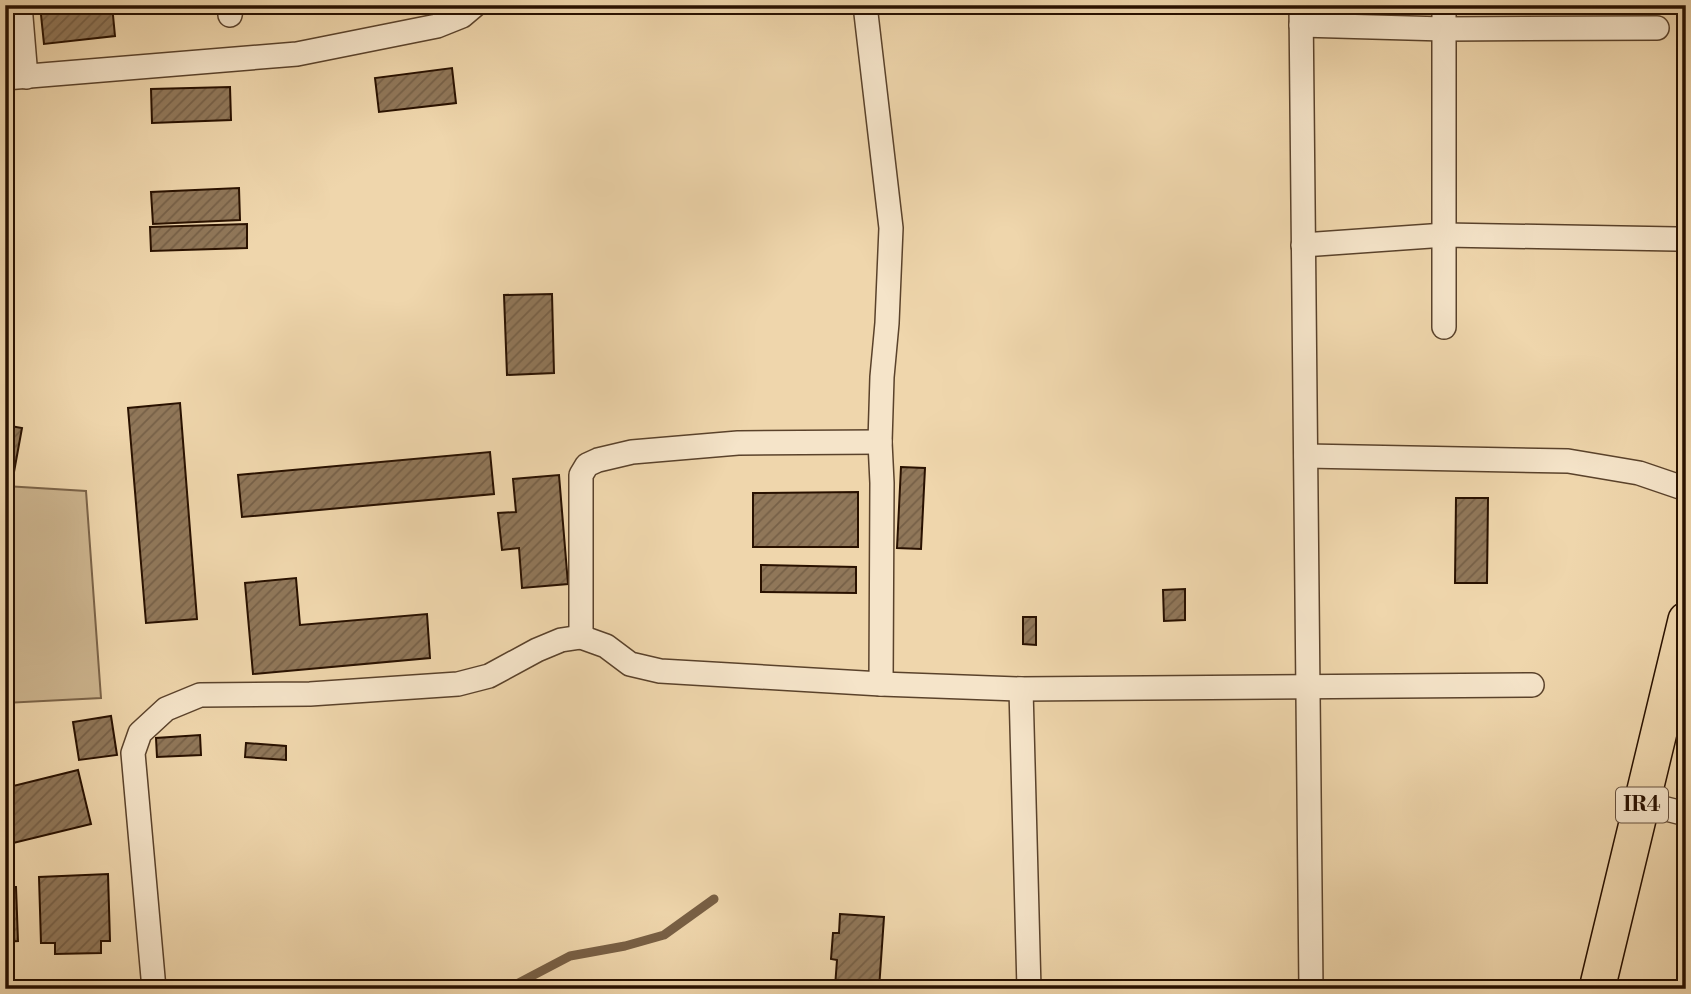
<svg xmlns="http://www.w3.org/2000/svg" width="1691" height="994" viewBox="0 0 1691 994" font-family="'Libre Bodoni',serif">
<defs>
<pattern id="building-hatch" width="6" height="6" patternUnits="userSpaceOnUse" patternTransform="scale(1.75)"><rect width="6" height="6" fill="#907759"/><path d="M-1 1l2-2M0 6l6-6M5 7l2-2" fill="none" stroke="#766047"/></pattern>
</defs>
<rect width="100%" height="100%" fill="#efd6ac"/>
<filter id="stains"><feTurbulence type="fractalNoise" baseFrequency=".00286" numOctaves="4"/><feColorMatrix values="0 0 0 0 .2 0 0 0 0 .09 0 0 0 0 .02 0 0 0 .5 -.17"/></filter>
<radialGradient id="worn" r=".72"><stop offset=".6" stop-color="#630" stop-opacity="0"/><stop offset="1" stop-color="#630" stop-opacity=".3"/></radialGradient>
<polygon fill="#cdb58f" stroke="#7b6348" stroke-width="2" points="5,486 86,491 101,698 5,703"/>
<g fill="none" stroke-linecap="round" stroke-linejoin="round">
<polyline stroke="#785f44" stroke-width="9" points="507,989 570,956 625,946 664,935 714,899"/>
</g>
<g fill="url(#building-hatch)" stroke="#291100" stroke-width="2">
<polygon points="40,5 112,5 115,36 44,44"/>
<polygon points="452,68 456,103 379,112 375,78"/>
<polygon points="230,87 231,120 152,123 151,89"/>
<polygon points="239,188 240,220 153,224 151,192"/>
<polygon points="247,224 247,248 151,251 150,227"/>
<polygon points="552,294 554,373 507,375 504,295"/>
<polygon points="180,403 197,619 146,623 128,408"/>
<polygon points="5,425 22,428 14,472 5,470"/>
<polygon points="490,452 494,494 242,517 238,475"/>
<polygon points="901,467 925,468 921,549 897,548"/>
<polygon points="559,475 568,584 522,588 519,548 502,550 498,513 516,512 513,479"/>
<polygon points="858,492 858,547 753,547 753,493"/>
<polygon points="1456,498 1488,498 1487,583 1455,583"/>
<polygon points="761,565 856,567 856,593 761,592"/>
<polygon points="296,578 300,625 427,614 430,658 253,674 245,583"/>
<polygon points="1185,589 1185,620 1164,621 1163,590"/>
<polygon points="1023,617 1036,617 1036,645 1023,644"/>
<polygon points="111,716 117,755 79,760 73,722"/>
<polygon points="200,735 201,755 157,757 156,738"/>
<polygon points="246,743 286,746 286,760 245,757"/>
<polygon points="78,770 91,824 5,845 5,788"/>
<polygon points="108,874 110,941 101,941 101,953 55,954 55,943 41,943 39,877"/>
<polygon points="5,887 16,887 18,941 5,942"/>
<polygon points="840,914 884,917 879,989 835,987 837,960 831,959 833,933 839,933"/>
</g>
<g fill="none" stroke-linecap="round" stroke-linejoin="round">
<g stroke="#5a422b" stroke-width="26">
<g id="street">
<polyline points="20,5 26,77"/>
<polyline points="865,5 891,228 887,323 882,377 880,442 882,483 881,684"/>
<polyline points="1301,5 1311,989"/>
<polyline points="230,15 232,5"/>
<polyline points="1301,25 1444,29 1657,28"/>
<polyline points="5,78 297,54 437,26 462,16 475,5"/>
<polyline points="1303,245 1445,235 1676,239"/>
<polyline points="1444,327 1444,5"/>
<polyline points="1306,456 1568,461 1639,473 1686,489"/>
<polyline points="581,637 581,475 587,465 598,460 632,452 738,443 880,442"/>
<polyline points="1021,689 1029,989"/>
<polyline points="1643,803 1686,814"/>
<polyline points="154,989 133,753 140,733 166,709 200,695 310,694 458,684 489,676 537,650 561,640 581,637 606,646 630,664 660,671 881,684 1021,689 1532,685"/>
</g>
</g>
<g stroke="#291100" stroke-width="38">
<polyline id="primary" points="1597,989 1686,620"/>
</g>
<use href="#street" stroke="#f5e4c9" stroke-width="23"/>
<use href="#primary" stroke="#efd6ac" stroke-width="35"/>
</g>
<g text-anchor="middle" dominant-baseline="central" stroke-width="5" stroke-linejoin="round" paint-order="stroke">
<rect fill="#f5e4c9" stroke="#66503c" stroke-width="2" x="1616" y="787.5" width="52" height="35" rx="5"/>
<g font-size="21" font-weight="bold" fill="#291100">
<text x="1642" y="805">IR4</text>
</g>
</g>
<rect width="1691" height="994" fill="none" stroke="#efd6ac" stroke-width="28"/>
<rect x="7" y="7" width="1677" height="980" fill="none" stroke="#291100" stroke-width="3.5"/>
<rect x="14" y="14" width="1663" height="966" fill="none" stroke="#291100" stroke-width="2"/>
<rect width="100%" height="100%" filter="url(#stains)"/>
<rect width="100%" height="100%" fill="url(#worn)"/>
</svg>
